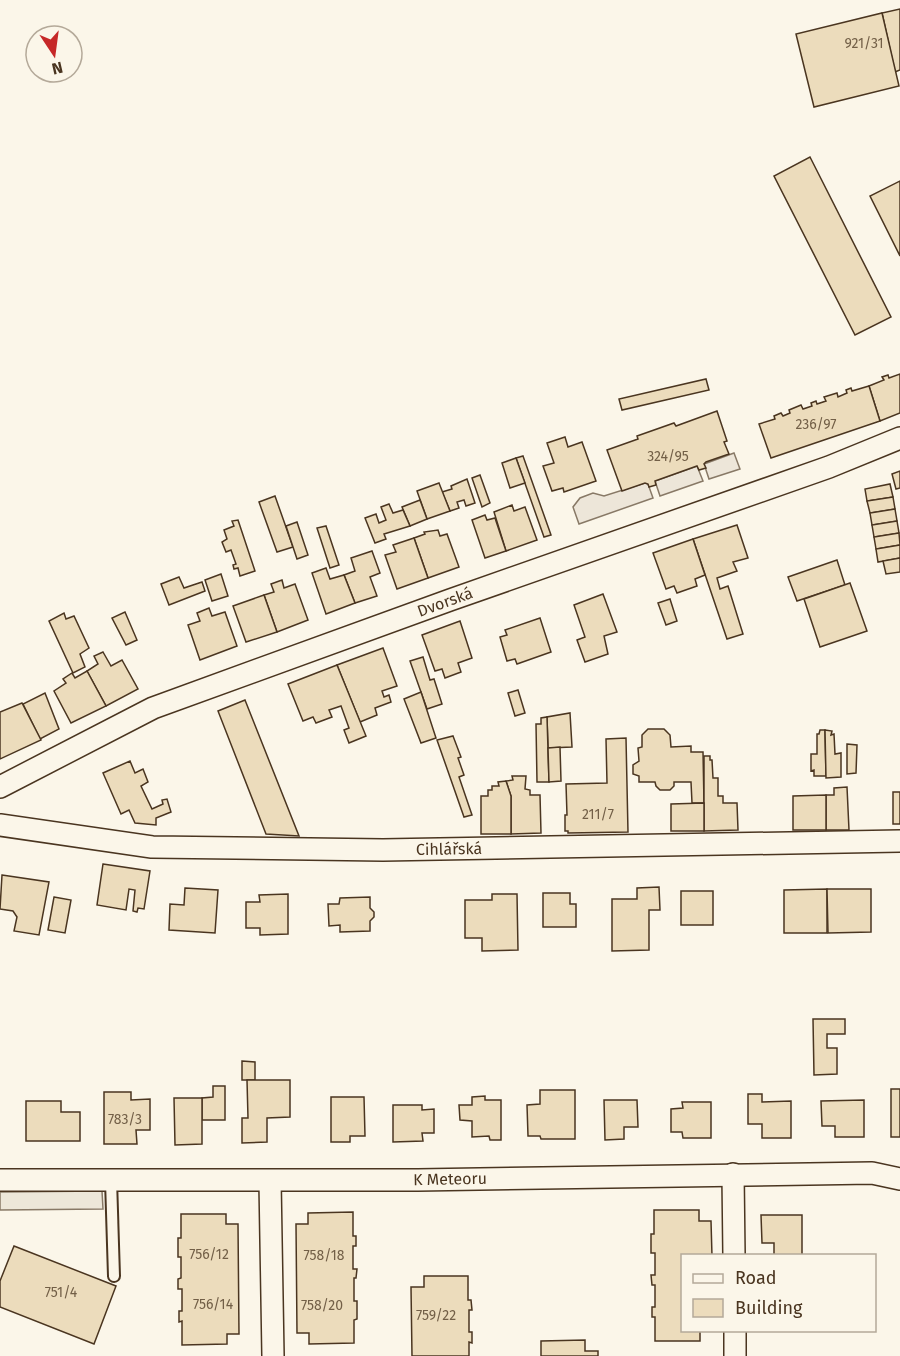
<svg xmlns="http://www.w3.org/2000/svg" width="900" height="1356" viewBox="0 0 900 1356" font-family="'Fira Sans',sans-serif">
<rect width="100%" height="100%" fill="#fbf6e9"/>
<g fill="#ede6d9" stroke="#887966" stroke-width="1.5">
<polygon points="734,453 740,469 709,479 704,464"/>
<polygon points="697,466 703,481 660,496 655,481"/>
<polygon points="645,483 648,484 653,498 579,524 573,507 580,498 593,493 604,496"/>
</g>
<polygon fill="#ede7d9" stroke="#887966" stroke-width="1.5" points="102,1191 103,1209 0,1210 0,1192"/>
<g fill="#ecdcbc" stroke="#4a3520" stroke-width="1.5">
<polygon points="900,9 900,70 895,72 882,13"/>
<polygon points="882,13 899,86 814,107 796,34"/>
<polygon points="810,157 891,317 855,335 774,176"/>
<polygon points="900,181 900,256 870,196"/>
<polygon points="900,374 900,413 880,421 869,386 884,380 882,377 888,375 889,378"/>
<polygon points="706,379 709,390 622,410 619,399"/>
<polygon points="869,386 880,421 771,458 759,424 775,419 774,416 781,413 783,416 790,413 789,410 801,405 803,409 812,406 811,403 816,401 817,404 826,401 824,397 837,393 838,397 847,393 846,390 851,388 852,391"/>
<polygon points="717,411 727,441 724,442 729,454 706,462 704,464 706,468 699,470 697,466 655,481 656,485 649,487 648,484 645,483 622,491 607,450 638,439 637,436 674,423 676,426"/>
<polygon points="565,437 568,447 582,442 596,481 564,492 563,488 552,491 543,466 554,463 547,443"/>
<polygon points="523,456 551,535 544,537 516,458"/>
<polygon points="516,458 525,483 510,488 502,463"/>
<polygon points="900,471 900,488 896,489 892,474"/>
<polygon points="480,475 490,503 482,507 472,478"/>
<polygon points="467,479 475,503 466,506 464,500 457,502 459,508 450,511 442,492 452,489 451,486"/>
<polygon points="439,483 450,511 427,519 417,491"/>
<polygon points="890,484 893,497 867,501 865,489"/>
<polygon points="275,496 293,547 277,552 259,502"/>
<polygon points="893,497 895,509 870,513 867,501"/>
<polygon points="420,500 427,519 410,526 402,507"/>
<polygon points="389,504 393,513 403,510 410,526 384,534 386,539 375,543 365,518 376,514 379,523 386,520 381,507"/>
<polygon points="512,505 514,511 525,507 537,540 506,551 494,512"/>
<polygon points="895,509 897,521 872,525 870,513"/>
<polygon points="485,515 487,520 495,518 506,551 485,558 472,520"/>
<polygon points="238,520 255,571 240,576 238,568 234,569 233,565 236,564 231,550 226,552 222,542 227,539 224,530 234,526 232,521"/>
<polygon points="897,521 899,533 874,537 872,525"/>
<polygon points="297,522 308,555 297,559 286,526"/>
<polygon points="737,525 748,558 733,562 737,571 717,578 720,589 728,586 743,634 727,639 693,539"/>
<polygon points="326,526 339,565 330,568 317,528"/>
<polygon points="438,530 440,536 447,534 459,567 428,578 414,538 425,534 424,532"/>
<polygon points="899,533 900,545 876,549 874,537"/>
<polygon points="414,538 428,578 397,589 385,555 396,552 393,545"/>
<polygon points="693,539 705,575 695,579 697,586 677,593 674,586 666,589 653,553"/>
<polygon points="900,545 900,558 878,562 876,549"/>
<polygon points="372,551 380,573 370,577 377,596 355,603 344,575 355,571 351,558"/>
<polygon points="900,558 900,572 886,574 883,561"/>
<polygon points="837,560 845,585 797,601 788,577"/>
<polygon points="326,568 330,579 344,575 355,603 326,614 312,573"/>
<polygon points="221,574 228,596 212,601 205,580"/>
<polygon points="179,577 184,588 202,582 205,591 169,605 161,584"/>
<polygon points="282,580 284,588 295,584 308,620 277,632 264,595 274,592 271,584"/>
<polygon points="850,583 867,631 820,647 804,599"/>
<polygon points="603,594 617,632 604,636 608,654 585,662 577,640 585,637 574,605"/>
<polygon points="264,595 277,632 246,642 233,606"/>
<polygon points="670,599 677,621 666,625 658,603"/>
<polygon points="209,608 212,616 225,612 237,646 200,660 188,625 200,621 197,613"/>
<polygon points="125,612 137,640 126,645 112,618"/>
<polygon points="64,613 66,619 74,616 89,648 80,654 85,667 73,673 49,621"/>
<polygon points="540,618 551,652 517,664 515,659 507,661 500,637 507,635 505,630"/>
<polygon points="460,621 472,658 458,663 461,672 445,678 442,669 435,671 422,635"/>
<polygon points="383,648 397,686 382,691 384,697 389,695 391,702 375,708 377,715 360,722 337,665"/>
<polygon points="103,652 111,666 122,660 138,689 106,706 87,671 98,664 94,656"/>
<polygon points="423,657 430,680 434,679 442,704 427,709 410,661"/>
<polygon points="337,665 366,736 349,743 344,730 349,728 341,706 329,710 332,717 316,723 313,717 303,721 288,684"/>
<polygon points="87,671 106,706 71,723 54,691 66,683 63,679 72,673 75,678"/>
<polygon points="518,690 525,713 515,716 508,693"/>
<polygon points="421,692 436,738 421,743 404,699"/>
<polygon points="45,693 59,729 40,739 23,704"/>
<polygon points="245,700 299,836 266,834 218,711"/>
<polygon points="22,703 41,740 0,759 0,712"/>
<polygon points="570,713 572,747 548,748 547,717"/>
<polygon points="547,717 549,782 537,782 536,724 541,724 541,718"/>
<polygon points="648,729 664,729 670,735 671,747 691,746 691,752 703,752 704,803 692,803 691,782 674,782 674,786 670,790 660,790 656,786 655,782 639,782 639,776 633,774 633,765 639,761 638,748 642,747 642,735"/>
<polygon points="820,730 825,730 826,776 814,776 814,770 811,771 811,754 817,754 817,734 819,734"/>
<polygon points="825,730 832,731 831,735 834,734 835,754 841,753 841,777 826,778"/>
<polygon points="453,736 461,757 458,758 464,775 459,777 472,815 464,817 437,740"/>
<polygon points="626,738 628,832 568,833 568,831 565,831 565,815 567,815 566,784 607,783 606,739"/>
<polygon points="847,744 857,745 856,773 847,774"/>
<polygon points="560,747 561,781 549,782 548,748"/>
<polygon points="704,756 710,756 710,760 712,760 713,778 718,778 718,796 723,796 723,803 737,803 738,830 704,831"/>
<polygon points="130,761 135,773 143,769 148,782 141,786 152,809 163,804 162,800 167,799 171,812 156,818 156,825 135,823 129,810 121,814 103,773"/>
<polygon points="512,776 526,776 525,789 530,790 530,795 540,795 541,833 511,834 511,796 506,781 513,780"/>
<polygon points="506,781 511,796 511,834 481,834 481,796 488,796 488,790 492,790 492,786 499,786 498,782"/>
<polygon points="847,787 849,830 826,830 826,795 834,795 834,788"/>
<rect x="893" y="792" width="7" height="32"/>
<polygon points="826,795 826,830 793,830 793,796"/>
<polygon points="704,803 704,831 671,831 671,804"/>
<polygon points="103,864 150,871 144,909 138,908 137,912 133,911 135,890 129,889 126,910 97,905"/>
<polygon points="2,875 49,882 39,935 14,931 17,917 13,911 0,909"/>
<polygon points="659,887 660,910 649,910 649,950 612,951 612,899 637,899 637,888"/>
<polygon points="185,888 218,890 215,933 169,930 170,904 184,905"/>
<polygon points="827,889 827,933 784,933 784,890"/>
<polygon points="827,889 871,889 871,932 828,933"/>
<rect x="681" y="891" width="32" height="34"/>
<polygon points="543,893 570,893 570,904 576,904 576,927 543,927"/>
<polygon points="288,894 288,934 260,935 260,928 246,928 246,902 260,902 259,895"/>
<polygon points="492,894 517,894 518,950 482,951 482,938 465,938 465,900 492,900"/>
<polygon points="54,897 71,900 65,933 48,930"/>
<polygon points="370,897 370,908 374,912 374,917 370,921 370,931 340,932 340,925 329,926 328,904 339,904 340,898"/>
<polygon points="813,1019 845,1019 845,1034 827,1034 827,1048 837,1048 837,1074 814,1075"/>
<polygon points="242,1061 255,1062 255,1080 242,1080"/>
<polygon points="247,1080 290,1080 290,1117 267,1118 267,1142 242,1143 242,1118 248,1118"/>
<polygon points="213,1086 225,1086 225,1120 202,1120 202,1098 213,1097"/>
<rect x="891" y="1089" width="9" height="48"/>
<polygon points="540,1090 575,1090 575,1139 541,1139 540,1136 528,1136 527,1105 540,1104"/>
<polygon points="104,1092 131,1092 131,1100 150,1099 150,1130 136,1130 137,1144 104,1144"/>
<polygon points="748,1094 762,1094 762,1102 791,1101 791,1138 762,1138 762,1124 748,1124"/>
<polygon points="485,1096 485,1100 501,1100 501,1140 490,1140 489,1136 472,1137 472,1121 460,1120 459,1105 472,1105 472,1097"/>
<polygon points="331,1097 364,1097 365,1136 350,1136 350,1142 331,1142"/>
<polygon points="174,1098 202,1098 202,1144 175,1145"/>
<polygon points="604,1100 637,1100 638,1127 624,1127 624,1139 605,1140"/>
<polygon points="864,1100 864,1137 835,1137 835,1126 822,1126 821,1101"/>
<polygon points="26,1101 61,1101 61,1112 80,1112 80,1141 26,1141"/>
<polygon points="682,1102 711,1102 711,1138 683,1138 682,1132 671,1132 671,1109 683,1108"/>
<polygon points="393,1105 422,1105 422,1110 434,1109 434,1133 422,1133 423,1141 393,1142"/>
<polygon points="654,1210 699,1210 699,1221 711,1221 712,1256 682,1256 682,1330 700,1330 700,1341 655,1341 655,1317 652,1317 652,1307 655,1307 655,1285 652,1285 651,1275 655,1275 655,1253 651,1253 651,1234 654,1234"/>
<polygon points="353,1212 353,1236 356,1236 356,1246 353,1246 353,1269 357,1269 356,1278 354,1278 354,1301 357,1301 357,1319 354,1320 354,1343 309,1344 309,1333 297,1333 296,1224 308,1224 308,1213"/>
<polygon points="181,1214 226,1214 226,1224 238,1224 239,1334 227,1334 227,1344 182,1345 182,1321 179,1322 179,1311 182,1311 182,1289 178,1289 178,1279 181,1278 181,1257 178,1257 178,1238 181,1238"/>
<polygon points="761,1215 802,1215 802,1256 774,1256 774,1243 762,1243"/>
<polygon points="14,1246 116,1286 94,1344 0,1307 0,1281"/>
<polygon points="424,1276 468,1276 468,1300 471,1300 472,1310 469,1310 469,1332 472,1332 472,1343 469,1342 469,1356 412,1356 411,1287 424,1287"/>
<polygon points="585,1340 585,1351 598,1351 598,1356 541,1356 541,1341"/>
</g>
<g fill="none" stroke-linecap="round" stroke-linejoin="round">
<g stroke="#4a3520" stroke-width="14">
<polyline id="lane" points="111,1180 114,1276"/>
</g>
<g stroke="#4a3520" stroke-width="24">
<g id="street">
<polyline points="0,787 153,708 450,600 829,467 900,438"/>
<polyline points="0,825 152,847 383,850 900,841"/>
<polyline points="733,1174 734,1256"/>
<polyline points="0,1180 418,1180 872,1173 900,1179"/>
<polyline points="270,1181 273,1356"/>
<polyline points="735,1330 735,1356"/>
</g>
</g>
<use href="#lane" stroke="#fbf6e9" stroke-width="10"/>
<use href="#street" stroke="#fbf6e9" stroke-width="21"/>
</g>
<g text-anchor="middle" dominant-baseline="central" stroke-width="4.5" stroke-linejoin="round" paint-order="stroke">
<g font-size="14" fill="#725f47">
<text x="864" y="43">921/31</text>
<text x="816" y="424">236/97</text>
<text x="668" y="456">324/95</text>
<text x="598" y="814">211/7</text>
<text x="125" y="1119">783/3</text>
<text x="209" y="1254">756/12</text>
<text x="324" y="1255">758/18</text>
<text x="61" y="1292">751/4</text>
<text x="213" y="1304">756/14</text>
<text x="322" y="1305">758/20</text>
<text x="436" y="1315">759/22</text>
</g>
<g font-size="16" fill="#4a3520" stroke="#fbf6e9">
<text transform="translate(445 602) rotate(-20)">Dvorská</text>
<text transform="translate(449 849) rotate(-1)">Cihlářská</text>
<text transform="translate(450 1179) rotate(-1)">K Meteoru</text>
</g>
</g>
<rect x="681" y="1254" width="195" height="78" fill="#fbf6e9" stroke="#b4a999" stroke-width="1.5"/>
<rect x="693" y="1274" width="30" height="9" fill="#fbf6e9" stroke="#b4a999" stroke-width="1.5"/>
<text x="735" y="1284" font-size="18" fill="#4a3520">Road</text>
<rect x="693" y="1299" width="30" height="18" fill="#ecdcbc" stroke="#b4a999" stroke-width="1.5"/>
<text x="735" y="1314" font-size="18" fill="#4a3520">Building</text>
<g transform="translate(54 54) rotate(167)"><circle r="28" fill="#fbf6e9" stroke="#b4a999" stroke-width="1.5"/>
<path d="M0-4.5L10 22L0 15L-10 22Z" fill="#c62828"/>
<text y="-9" font-size="16" font-weight="bold" text-anchor="middle" fill="#4a3520">N</text>
</g>
</svg>
